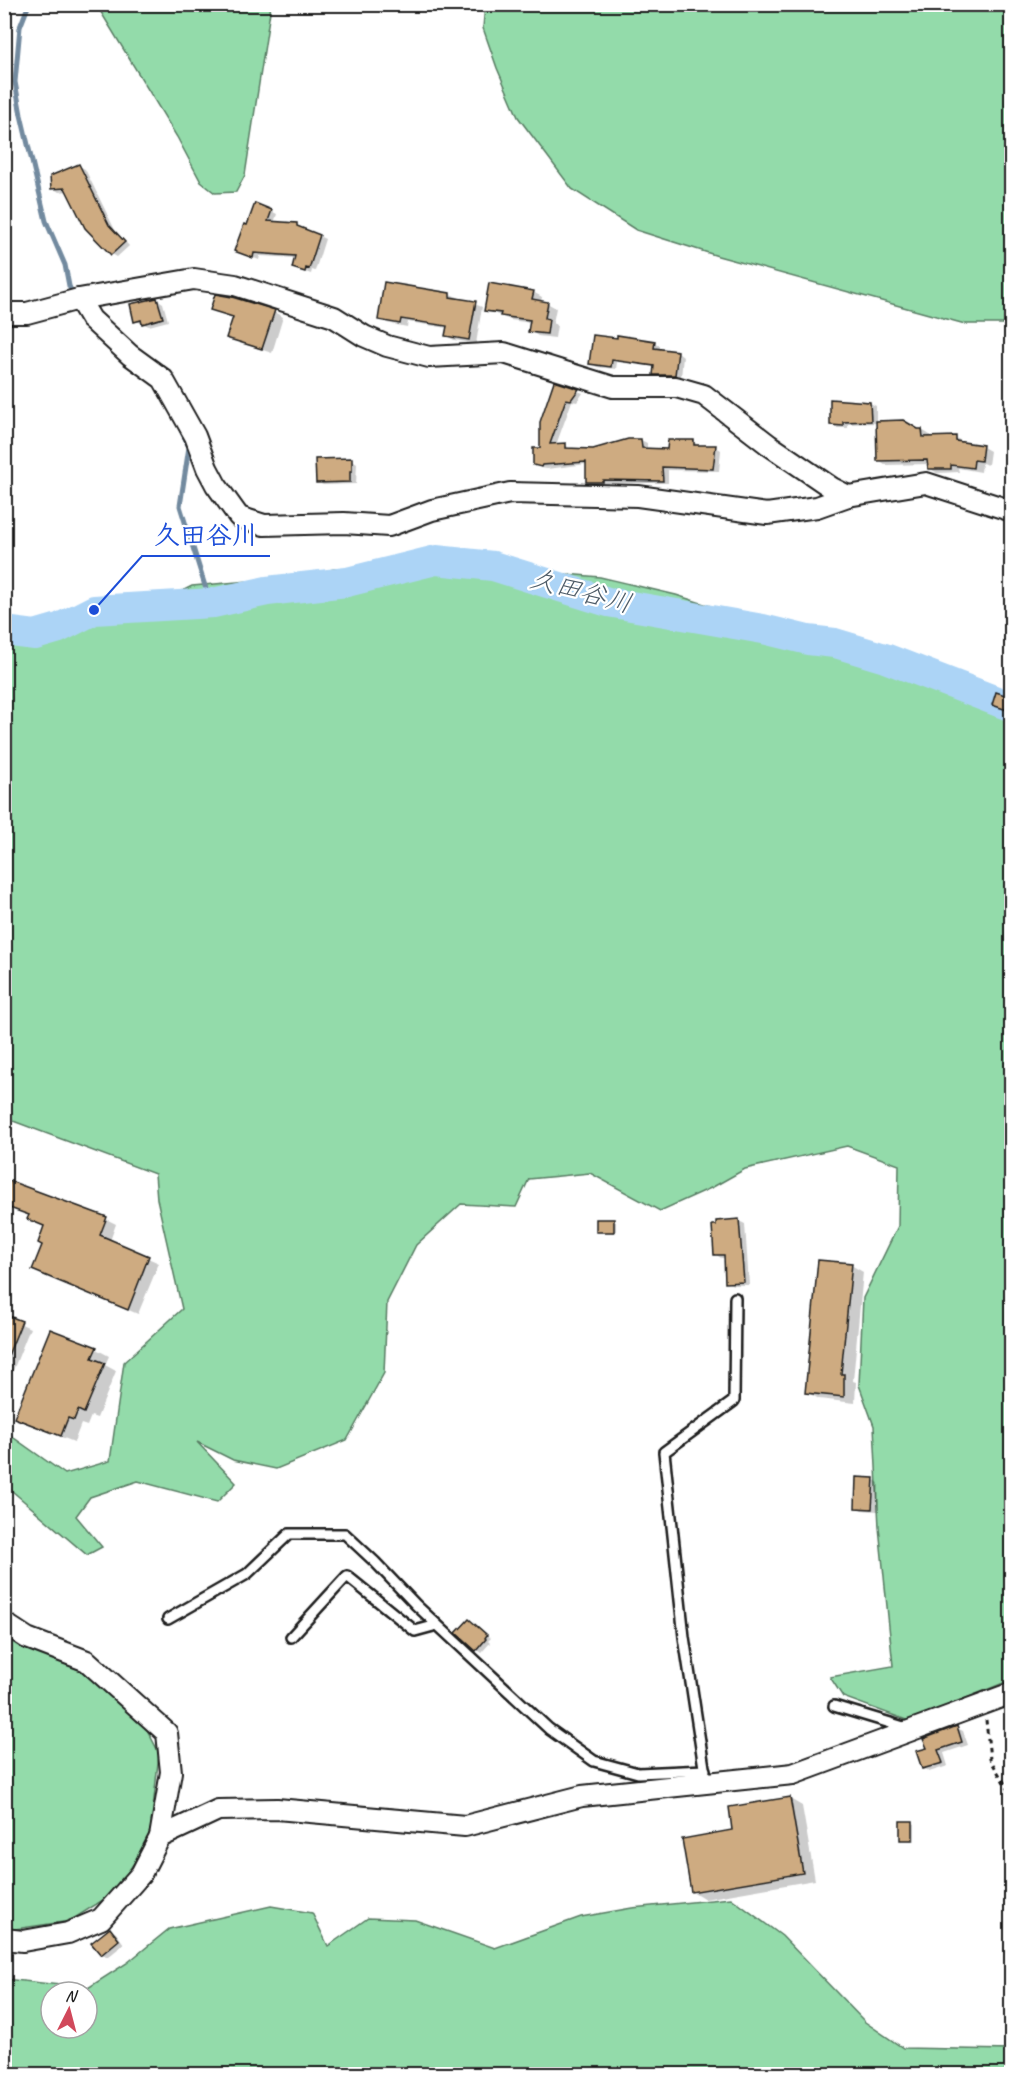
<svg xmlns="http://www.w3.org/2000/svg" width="1016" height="2079" viewBox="0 0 1016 2079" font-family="Caveat,'Klee One',sans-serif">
<rect width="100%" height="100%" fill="#fff"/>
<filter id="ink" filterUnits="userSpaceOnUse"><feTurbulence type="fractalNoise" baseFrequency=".0167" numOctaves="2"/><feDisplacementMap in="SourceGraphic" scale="12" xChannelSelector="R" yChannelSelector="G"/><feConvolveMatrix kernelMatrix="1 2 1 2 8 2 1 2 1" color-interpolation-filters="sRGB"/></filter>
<g filter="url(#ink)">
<g fill="#93dbaa" stroke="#587c63" stroke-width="1.5" fill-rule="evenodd">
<polygon points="485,4 1011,5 1011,324 965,324 718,256 636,230 572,189 518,117 497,68 483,28"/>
<polygon points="98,5 271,5 245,175 236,192 215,193 201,182 177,137 99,9"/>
<polygon points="436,568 520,570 600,577 676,595 799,634 1011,719 1011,1680 909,1721 843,1697 830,1677 893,1666 879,1527 874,1426 859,1385 863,1298 898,1226 899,1165 847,1146 745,1169 713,1187 660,1211 590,1173 529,1179 516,1207 461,1204 416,1245 387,1302 384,1373 347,1440 276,1469 233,1460 197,1442 236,1483 217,1502 138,1481 90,1497 76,1516 102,1547 87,1555 5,1485 4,1431 65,1474 110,1461 124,1362 182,1309 157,1199 155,1174 5,1118 5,636 42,640 82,620 127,611 174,595 192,586 296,577 334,569"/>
<polygon points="4,1635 44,1646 89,1671 142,1720 159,1753 151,1827 146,1845 114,1893 70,1921 15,1929 4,1928"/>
<path d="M731 1898 782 1936 865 2022 903 2048 1011 2050V2074H5V1979L88 1988 127 1963 169 1929 271 1906 312 1913 328 1946 368 1918 415 1920 495 1948 581 1917 632 1908ZM51 1992H87V2028H51Z"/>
</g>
<g fill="#0003">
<polygon points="79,166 85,169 115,230 129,246 117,257 112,254 69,191 59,192 53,188"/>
<polygon points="271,211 277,214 274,223 296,225 325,239 315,271 312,270 311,274 300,270 296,258 260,256 259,260 241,253 248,227"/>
<polygon points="533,292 542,297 541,302 547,303 556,308 553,323 557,325 555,338 538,336 530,331 531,323 510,320 486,310"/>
<polygon points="450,294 482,307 476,344 454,340 447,336 448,328 408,322 407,327 387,323 379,319"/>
<polygon points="157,299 163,303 168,321 149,326 136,321"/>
<polygon points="212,309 274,312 283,317 272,353 238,342 228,337 234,319"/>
<polygon points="654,342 660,346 660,350 678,352 683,356 681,378 660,378 654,374 655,367 617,362 616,369 597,367 591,363"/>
<polygon points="555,383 583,393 577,402 572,401 556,445 566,445 571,450 593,450 641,440 647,443 647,450 668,450 693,442 699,445 716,447 721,450 719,471 668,470 668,483 609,483 609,485 593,485 587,481 587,464 547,469 541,468 535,464 541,450"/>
<polygon points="870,403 876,406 876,422 922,430 930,435 930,439 956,438 963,442 983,447 990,451 988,465 982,463 981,472 958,468 959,472 937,473 929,468 929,464 886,465 879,460 877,423 848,424 848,428 837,428 831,425"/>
<polygon points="351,459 357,463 356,484 323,485 317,482"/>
<polygon points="4,463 10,474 4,477"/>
<polygon points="997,694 1012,699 1009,710 996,705"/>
<polygon points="4,1205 106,1219 116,1224 110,1241 159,1263 138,1314 44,1275 45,1227 29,1219 30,1216"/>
<polygon points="598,1221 616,1222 616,1233 597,1231"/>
<polygon points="739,1221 745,1224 749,1285 733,1285 727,1282 726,1258 721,1258 715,1254"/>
<polygon points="851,1265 863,1272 853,1381 856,1382 855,1403 819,1399 807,1392"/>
<polygon points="4,1316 30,1328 4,1393"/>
<polygon points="96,1349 109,1356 105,1365 116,1371 97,1418 91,1416 87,1426 81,1424 74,1442 28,1424 16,1417"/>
<polygon points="873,1479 879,1483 878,1511 862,1510 856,1507"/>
<polygon points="469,1620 491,1638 488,1641 490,1643 481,1653 477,1650"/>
<polygon points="957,1728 963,1731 968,1745 944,1753 948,1766 929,1772 923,1768 929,1749"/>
<polygon points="790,1799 802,1806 815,1880 705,1899 692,1891 734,1831"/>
<polygon points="913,1823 915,1824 915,1841 901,1839"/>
<polygon points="110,1930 116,1933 124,1944 108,1957 102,1954"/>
<polygon points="4,1957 7,1958 5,1985 4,1985"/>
</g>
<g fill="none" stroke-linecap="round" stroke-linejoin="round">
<g stroke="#728a9f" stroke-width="5">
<polyline points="29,4 20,27 15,82 21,115 46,221 65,265 69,286 73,295"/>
<polyline points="181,430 189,447 180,506 205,586 213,603"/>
</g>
<polyline stroke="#acd4f6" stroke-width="30" points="4,631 35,635 59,628 94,610 213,603 267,591 347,582 436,560 493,566 608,602 763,629 808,640 835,643 885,658 1012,707"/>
</g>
<g fill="#ceab81" stroke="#1c1c1c" stroke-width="1.5">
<polygon points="79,164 109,225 125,242 111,255 85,228 65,188 51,189 50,176"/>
<polygon points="255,203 272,210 268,221 297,223 297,226 320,235 309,269 306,268 305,272 292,268 295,256 254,253 253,258 234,251 244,224 247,225"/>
<polygon points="384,282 450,293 450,297 476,301 469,340 445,336 447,326 401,319 400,324 378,320"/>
<polygon points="489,283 534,291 532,299 548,302 545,318 549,319 547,334 528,332 530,320 500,316 501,313 484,311"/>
<polygon points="215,294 232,297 275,310 262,349 226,338 233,317 210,310"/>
<polygon points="157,298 163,318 142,324 141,320 134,322 130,304"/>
<polygon points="593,335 617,338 617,335 655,341 654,348 678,351 675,375 653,375 654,366 612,360 611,367 589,364"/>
<polygon points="554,381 579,389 571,400 566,399 550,444 566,443 566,448 593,449 628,439 641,439 642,448 667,449 668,440 694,440 694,445 716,445 713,469 662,467 663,481 603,480 603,482 586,482 586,462 542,465 541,467 533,465 533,448 540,448 540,422"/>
<polygon points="830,399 870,402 871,421 843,422 843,426 830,425"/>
<polygon points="903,420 918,429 922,429 923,437 956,436 956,441 983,445 981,461 974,460 973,468 951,465 951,469 928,469 927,460 877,461 876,421"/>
<polygon points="352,458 352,471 350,471 350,482 316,483 315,459"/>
<polygon points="996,692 1011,697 1007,710 992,705"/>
<polygon points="10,1181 107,1217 100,1235 149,1256 128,1310 32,1270 42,1245 38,1243 44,1226 27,1219 29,1215 4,1206 4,1195"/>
<rect x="596" y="1219" width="18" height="13"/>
<polygon points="739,1219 744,1282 725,1283 724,1255 714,1255 712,1225 716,1225 716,1221"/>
<polygon points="818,1260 852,1263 841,1374 844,1374 844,1397 805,1393"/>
<polygon points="4,1314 22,1321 5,1363 4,1363"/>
<polygon points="50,1329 97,1347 92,1358 105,1363 84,1413 78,1410 74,1420 68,1418 61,1436 14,1418"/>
<polygon points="856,1477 874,1478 872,1509 855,1508"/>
<polygon points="469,1619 487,1635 485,1638 486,1639 476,1651 456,1633"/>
<polygon points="957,1726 962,1742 938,1750 943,1763 922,1769 916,1751 927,1748 923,1739"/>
<polygon points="790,1797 803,1873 691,1892 682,1839 732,1830 729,1807"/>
<rect x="900" y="1821" width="13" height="19"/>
<polygon points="110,1928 119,1940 101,1955 91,1943"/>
</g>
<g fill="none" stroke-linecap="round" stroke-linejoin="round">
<g stroke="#1c1c1c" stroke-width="14">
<g id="service">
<polyline points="168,1619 247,1574 289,1534 345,1534 375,1562 416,1605 549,1729 594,1761 638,1773 705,1770"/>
<polyline points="291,1637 347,1576 415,1631 437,1625"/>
<polyline points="834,1706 907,1728"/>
<polyline points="705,1774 684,1637 664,1452 734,1401 735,1298"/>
</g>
</g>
<g stroke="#1c1c1c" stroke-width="24">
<g id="minor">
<polyline points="79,299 91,319 130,355 163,379 195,436 207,468 216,485 239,517 264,525 344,523 389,526 432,510 510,493 638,496 767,514 817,507 848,496 926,483 1012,511"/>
<polyline points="4,313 27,313 79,299 194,279 235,285 334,317 364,336 387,346 429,357 504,353 613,387 676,387 704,395 769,445 832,488 848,496"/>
<polyline points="4,1623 27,1638 87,1661 167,1733 171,1772 160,1837 141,1874 101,1919 68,1933 23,1941 4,1939"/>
<polyline points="160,1837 218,1810 277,1809 465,1826 582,1796 793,1774 1012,1693"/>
</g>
</g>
<polyline stroke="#1c1c1c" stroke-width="3" stroke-dasharray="4.5 4.5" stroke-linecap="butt" points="986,1720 990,1759 1012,1796"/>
<use href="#service" stroke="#fff" stroke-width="9"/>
<use href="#minor" stroke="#fff" stroke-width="20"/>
</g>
</g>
<g text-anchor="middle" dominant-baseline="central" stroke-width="4.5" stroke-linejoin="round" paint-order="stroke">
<g font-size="26" font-style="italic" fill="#4e5c68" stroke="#fff">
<text transform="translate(581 591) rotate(15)">久田谷川</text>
</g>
</g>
<path fill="none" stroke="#1d4ed8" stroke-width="2" d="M94 610L142 556H270"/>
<circle fill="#1d4ed8" stroke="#fff" stroke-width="2" cx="94" cy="610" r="6"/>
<g font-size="26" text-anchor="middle" font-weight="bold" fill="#1d4ed8" stroke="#fff" stroke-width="4.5" stroke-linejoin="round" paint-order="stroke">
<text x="206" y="544">久田谷川</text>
</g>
<rect width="1016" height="2079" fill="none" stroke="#fff" stroke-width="24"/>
<rect x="12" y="12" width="992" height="2055" fill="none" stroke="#1c1c1c" stroke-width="2" filter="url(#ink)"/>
<g transform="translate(69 2010) rotate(6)"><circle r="28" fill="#ffffff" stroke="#a4a4a4" stroke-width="1.5"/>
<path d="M0-4.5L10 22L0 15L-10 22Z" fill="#d1495b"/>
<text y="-9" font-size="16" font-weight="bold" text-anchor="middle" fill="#1c1c1c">N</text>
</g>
</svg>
